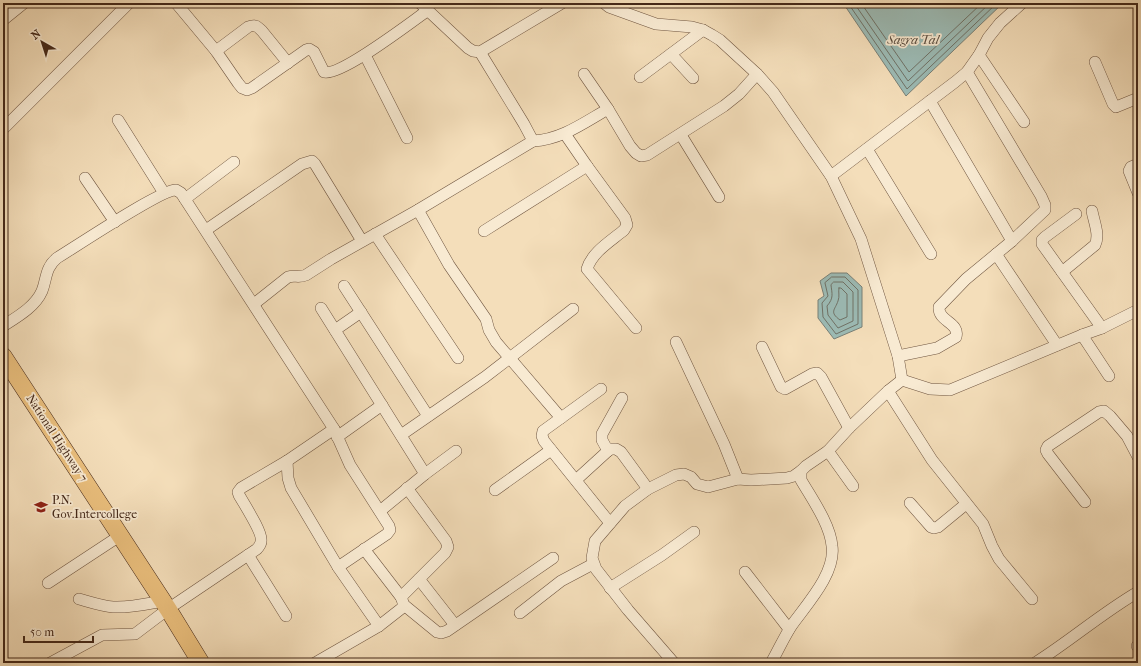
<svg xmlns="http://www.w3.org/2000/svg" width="1141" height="666" viewBox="0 0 1141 666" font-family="'IM FELL French Canon',serif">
<rect width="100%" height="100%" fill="#f4deba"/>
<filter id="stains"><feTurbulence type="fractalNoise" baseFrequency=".005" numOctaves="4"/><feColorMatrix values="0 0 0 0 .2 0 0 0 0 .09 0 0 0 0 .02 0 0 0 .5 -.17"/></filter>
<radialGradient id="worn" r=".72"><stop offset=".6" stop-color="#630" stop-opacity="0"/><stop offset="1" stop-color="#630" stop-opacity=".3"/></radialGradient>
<g fill="#9cbbb5" stroke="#798077">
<polygon points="843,3 1003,3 906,96"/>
<polygon points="831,273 847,273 862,287 862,327 834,339 818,318 818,300 824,296 820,281"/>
</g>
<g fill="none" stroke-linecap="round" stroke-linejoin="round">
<g stroke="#707267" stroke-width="1">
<polyline points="848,3 907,89 997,3"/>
<polyline points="854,3 908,81 990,3"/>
<polyline points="861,3 909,72 982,3"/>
<polygon points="832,277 845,277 858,290 858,324 836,334 823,317 822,303 828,296 825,283"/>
<path d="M834 282H843L853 292V321L838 328 828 315 827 306C834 298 832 294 831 285Z"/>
<path d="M839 288H841L847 294V317L840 320C829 312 835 310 838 301 840 296 838 292 839 288Z"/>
</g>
<g stroke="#705641" stroke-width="12">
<g id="street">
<path d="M176 3 216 51 238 83 242 88 247 90 252 88 306 50 309 49 314 52 324 72C340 77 411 22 427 11"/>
<polyline points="420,3 468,48 473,51 480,52 562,3"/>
<polyline points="604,3 609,7 656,24 692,27 703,30 712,35 720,40 757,74 773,92 831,176 861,239 898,356 902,380 930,389 950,390 1082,335 1102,328 1138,310"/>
<polyline points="3,20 24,3"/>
<path d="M216 51 248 27C255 24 257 26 262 31L288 63"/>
<polyline points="671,54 693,78"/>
<polyline points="365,55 407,138"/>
<polyline points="979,55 1024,122"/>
<polyline points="1095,62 1113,104 1116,107 1138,98"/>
<polyline points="584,74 608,109 630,146 636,153 641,156 647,155 724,106 739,94 757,74"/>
<polyline points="640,77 703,30"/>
<polyline points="930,101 1012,241"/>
<polyline points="118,120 164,193"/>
<polyline points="3,129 129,3"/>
<path d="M565 134 587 166 625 218 627 225 624 230C611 241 592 252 587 269L636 328"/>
<polyline points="681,135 719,197"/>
<path d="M533 141C561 140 585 122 608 109"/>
<polyline points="867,149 931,254"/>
<polyline points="1138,164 1131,167 1129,171 1138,193"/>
<polyline points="831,176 955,82 967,72 979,55 988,38 1000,23 1022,3"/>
<polyline points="85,178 115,222"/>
<polyline points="185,199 234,162"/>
<polyline points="418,210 449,265 486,319 489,330 496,342 561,418"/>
<polyline points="1076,214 1045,237 1042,240 1042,244 1102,328"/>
<polyline points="206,230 302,164 312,161 315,164 362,241"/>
<polyline points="484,231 587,166"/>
<polyline points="375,234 458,358"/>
<polyline points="996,254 1057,345"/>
<path d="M1062 272 1095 245C1100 235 1094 222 1092 211"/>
<polyline points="344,286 428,416"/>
<path d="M254 304 288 277C294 275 300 278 306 275L331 259 418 210 533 141 524 124 480 52"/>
<polyline points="321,308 425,474"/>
<path d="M3 326C17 317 35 307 42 291 47 278 45 268 57 258 75 247 162 189 176 190L181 193 334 429 350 465 389 526 390 530 387 534 338 567"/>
<polyline points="335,330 361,312"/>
<polyline points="1082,335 1109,376"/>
<polyline points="676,342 724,444 738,479"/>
<polyline points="762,347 781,387 785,389 812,374 817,373 821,377 849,428"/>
<path d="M898 356 937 348 956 337C960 322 938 322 939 307L966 279 1012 241 1045 210V205L1041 196 967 72"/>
<polyline points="601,389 543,431 542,436 544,441 610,523"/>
<polyline points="888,391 932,460 983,524 992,546 999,559 1032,599"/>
<polyline points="401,435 485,377 573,309"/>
<polyline points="337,437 382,405"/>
<polyline points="608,451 602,440 602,434 622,398"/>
<polyline points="828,451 853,486"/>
<polyline points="287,461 288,478 291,488 338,567 379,626"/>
<polyline points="576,480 610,449 616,449 621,452 648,489"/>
<polyline points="495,490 551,450"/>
<polyline points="1085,502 1048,454 1046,450 1048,446 1099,412 1104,411 1110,416 1127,436 1138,457"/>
<polyline points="910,503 931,527 934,528 938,527 966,504"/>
<polyline points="380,511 425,474 456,451"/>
<polyline points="248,555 286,616"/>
<polyline points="745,572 789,629"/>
<polyline points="419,579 455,625"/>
<polyline points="48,583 121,535"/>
<polyline points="610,588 662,555 694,532"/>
<polyline points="401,597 445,553 448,547 446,541 407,488"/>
<path d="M79 599C90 602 102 606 113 607 130 608 146 604 163 601"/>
<polyline points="404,605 437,632 441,633 447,631 553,558"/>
<polyline points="520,613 561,581 593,564"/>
<polyline points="1137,646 1138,645"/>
<path d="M50 663 102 635 135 634 168 609 257 549C259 546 261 545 261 541 263 533 244 504 239 495L238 492 241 488 287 461 334 429"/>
<path d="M315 663 379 626 402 608C404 604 403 602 401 597L364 549"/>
<polyline points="674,663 628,610 596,569 592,558 595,541 625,506 648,489 676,475 684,474 691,477 697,484 708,487 738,479 751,480 787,478 794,476 801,471"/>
<path d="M771 663C778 651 784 637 792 625 807 604 836 573 832 546 830 524 812 499 801 480V471L806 466 828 451 849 428 888 391 902 380"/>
<path d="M1035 663C1070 641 1102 613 1138 592"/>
</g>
</g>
<g stroke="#442819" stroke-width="18">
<polyline id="primary" points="3,356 168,609 201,663"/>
</g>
<use href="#street" stroke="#f8ead2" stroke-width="11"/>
<use href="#primary" stroke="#eabf7d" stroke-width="17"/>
</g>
<defs>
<g id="university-bare" transform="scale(1.08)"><path d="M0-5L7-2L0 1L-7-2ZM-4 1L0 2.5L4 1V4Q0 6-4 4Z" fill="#8f2418" stroke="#f8ead2" stroke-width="2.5" paint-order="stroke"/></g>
</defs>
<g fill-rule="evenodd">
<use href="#university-bare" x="41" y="507"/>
</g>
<g text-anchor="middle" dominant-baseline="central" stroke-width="3.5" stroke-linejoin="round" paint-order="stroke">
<g font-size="12" fill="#442819" stroke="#f8ead2">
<text transform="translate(57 438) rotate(57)">National Highway 7</text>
</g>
<g font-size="12" fill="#442819" stroke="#f8ead2" text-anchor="start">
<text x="52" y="500">P.N.<tspan x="52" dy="14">Gov.Intercollege</tspan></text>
</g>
<g font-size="13" font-style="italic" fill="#5a4d40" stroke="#f8ead2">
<text x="913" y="39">Sagra Tal</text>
</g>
</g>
<rect width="1141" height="666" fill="none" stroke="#f4deba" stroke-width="16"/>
<rect x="4" y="4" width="1133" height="658" fill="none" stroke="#442819" stroke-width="2"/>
<rect x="8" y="8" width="1125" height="650" fill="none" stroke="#442819"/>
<g transform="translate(42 42) rotate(321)" stroke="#f8ead2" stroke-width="3" paint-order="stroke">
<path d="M0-3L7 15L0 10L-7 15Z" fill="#442819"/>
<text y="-6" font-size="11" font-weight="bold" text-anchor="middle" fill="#442819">N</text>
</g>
<path d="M24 636v6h69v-6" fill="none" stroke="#442819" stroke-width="2"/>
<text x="30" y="636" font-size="12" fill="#442819" stroke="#f8ead2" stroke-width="3" paint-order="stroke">50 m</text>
<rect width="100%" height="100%" filter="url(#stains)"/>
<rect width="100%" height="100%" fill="url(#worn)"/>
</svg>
